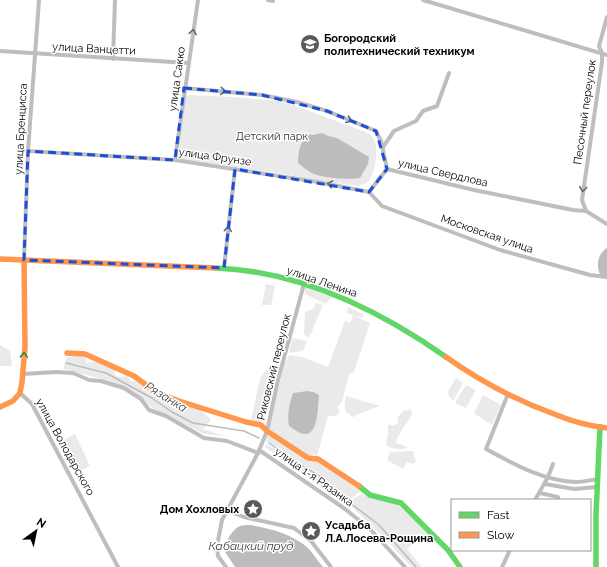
<svg xmlns="http://www.w3.org/2000/svg" width="607" height="567" viewBox="0 0 607 567" font-family="Raleway,sans-serif">
<rect width="100%" height="100%" fill="#fff"/>
<g fill="#eaeaea" fill-rule="evenodd">
<path d="M188 95 233 97 280 101 304 109 368 133C382 140 376 173 367 183L358 186 329 182 284 174 181 159 177 155 186 96Z"/>
<polygon points="266,284 275,286 271,305 262,305"/>
<polygon points="305,287 332,297 326,304 305,294"/>
<polygon points="316,303 323,305 309,338 304,334 305,312 313,309"/>
<path d="M348 307 363 314V318L355 316 370 323 354 372 349 374 342 402 337 407 340 411 336 416H328L317 456 314 454 309 456 269 430 271 429 269 428 284 365 289 355 302 357 328 367 345 321 350 323 353 315 347 313ZM307 391 319 395C318 408 320 428 306 434L293 393Z"/>
<polygon points="292,338 307,341 303,351 289,353"/>
<polygon points="0,345 10,351 12,366 0,366"/>
<polygon points="85,355 87,363 97,361 115,368 115,375 119,377 127,376 131,381 141,382 199,408 211,420 203,429 225,436 204,434 152,408 142,398 127,388 106,380 63,369 67,357"/>
<polygon points="276,369 263,420 260,422 251,420 260,379 266,370"/>
<polygon points="456,378 463,383 453,401 447,393"/>
<polygon points="466,385 476,390 466,408 455,403"/>
<polygon points="483,395 501,405 492,425 474,413"/>
<path d="M346 396 380 406 361 413 353 417C343 411 344 408 346 396Z"/>
<path d="M410 409 412 414C407 425 398 432 396 443L407 447V448C400 450 392 449 386 445L388 434V424L393 426 398 423V417L403 411Z"/>
<polygon points="75,434 90,466 76,473 60,442"/>
<polygon points="268,434 318,461 362,490 349,500 333,488 325,477 293,459 269,442 266,442"/>
<polygon points="266,444 276,449 300,467 322,478 331,492 265,447"/>
<polygon points="413,451 416,462 412,464 407,462 403,469 387,460 390,452"/>
<polygon points="361,494 373,498 398,505 432,535 433,538 424,543 417,540 407,549 422,567 411,567 394,548 354,509 351,506 356,506 350,501"/>
</g>
<g fill="#bcbcbc">
<path d="M322 133 328 136 337 138 369 157 368 164 360 178C349 180 327 178 317 175 310 173 304 168 298 163 298 151 300 142 309 134L313 135Z"/>
<path d="M607 248V276H601C595 267 598 253 607 248Z"/>
<path d="M307 391 313 392 319 395C318 404 319 431 307 434 301 435 294 429 289 426 287 415 289 404 293 393Z"/>
<path d="M250 525C271 529 293 534 309 549 314 555 318 561 323 567H235L225 552 227 549C225 541 232 530 240 526 243 525 247 525 250 525Z"/>
</g>
<g fill="none" stroke-linecap="round" stroke-linejoin="round">
<g stroke="#bcbcbc" stroke-width="1.5">
<polyline points="66,363 106,373 152,398 172,412 193,423 244,431 259,438"/>
<polyline points="269,443 294,461 323,478 332,489 379,525 416,567"/>
</g>
<g stroke="#bebebe" stroke-width="4">
<polyline points="268,0 273,1"/>
<polyline points="423,0 607,55"/>
<polyline points="0,51 188,63"/>
<polyline points="113,59 115,0"/>
<polyline points="184,88 262,95 297,102 327,111 376,131 381,141 387,169"/>
<polyline points="383,147 394,131 416,121 423,111 437,106 449,73"/>
<polyline points="28,151 175,160 318,182 369,192"/>
<polyline points="175,160 198,0"/>
<polyline points="387,169 474,190 573,210 586,211 607,224"/>
<polyline points="369,192 382,206 500,250 590,275 607,277"/>
<polyline points="369,192 387,169"/>
<polyline points="586,211 582,200 602,62 602,53 599,46 607,17"/>
<polyline points="24,260 28,151 39,0"/>
<polyline points="224,268 235,169"/>
<polyline points="23,374 56,372 73,373 89,380 101,381 124,388 141,399 149,410 166,416 204,438 227,441 258,453 259,450 345,509 370,529 405,567"/>
<polyline points="20,393 32,404 118,567"/>
<path d="M508 394 486 449C514 464 543 481 576 482 583 482 591 480 598 479"/>
<polyline points="545,484 574,489 597,487"/>
<polyline points="540,493 558,497 558,500"/>
<polyline points="535,500 548,477 553,464"/>
<polyline points="228,511 244,517 294,528 311,541 331,567"/>
<polyline points="226,567 218,556 217,546 222,520 258,453 267,431 278,380 304,284"/>
<polyline points="502,567 510,550"/>
</g>
<g stroke="#63d668" stroke-width="5.5">
<path d="M216 268C299 271 379 310 446 357"/>
<polyline points="359,486 370,495 401,503 448,550 460,567"/>
<polyline points="596,567 596,515 600,427"/>
</g>
<g stroke="#ff974d" stroke-width="5.5">
<polyline points="0,259 216,268"/>
<polyline points="67,353 85,354 134,376 156,392 179,401 246,422 261,425 267,431 308,458 318,459 359,486"/>
<path d="M446 357C480 381 515 400 554 414 571 421 588 426 607 428"/>
<polyline points="0,407 13,401 20,393 22,382 25,347 24,260"/>
</g>
</g>
<defs><path id="oneway-chevron" d="M-2-3.5L2.5 0L-2 3.5" fill="none" stroke-width="1.6" stroke-linecap="round" stroke-linejoin="round"/></defs>
<g stroke="#686868">
<use href="#oneway-chevron" transform="translate(193 32) rotate(-81)"/>
<use href="#oneway-chevron" transform="translate(223 91) rotate(5)"/>
<use href="#oneway-chevron" transform="translate(349 120) rotate(22)"/>
<use href="#oneway-chevron" transform="translate(330 184) rotate(-168)"/>
<use href="#oneway-chevron" transform="translate(583 189) rotate(97)"/>
<use href="#oneway-chevron" transform="translate(228 229) rotate(-84)"/>
</g>
<use stroke="#3b803e" href="#oneway-chevron" transform="translate(24 355) rotate(-88)"/>
<path fill="none" stroke="#1d4ed8" stroke-width="3" stroke-dasharray="8 5" stroke-linejoin="round" d="M184 88 262 95 327 111 376 131 387 169 369 192 235 169 224 268 24 260 28 151 175 160Z"/>
<defs>
<g id="university-disc" transform="scale(1)"><circle r="9.5" fill="#595959" stroke="#fff"/><path d="M0-5L7-2L0 1L-7-2ZM-4 1L0 2.5L4 1V4Q0 6-4 4Z" fill="#fff"/></g>
<g id="sight-disc" transform="scale(1)"><circle r="9.5" fill="#595959" stroke="#fff"/><path d="M0-6L1.8-2.2L6-1.7L2.9 1.2L3.7 5.4L0 3.3L-3.7 5.4L-2.9 1.2L-6-1.7L-1.8-2.2Z" fill="#fff"/></g>
</defs>
<g fill-rule="evenodd">
<use href="#university-disc" x="310" y="44"/>
<use href="#sight-disc" x="253" y="509"/>
<use href="#sight-disc" x="311" y="531"/>
</g>
<g text-anchor="middle" dominant-baseline="central" stroke-width="3" stroke-linejoin="round" paint-order="stroke">
<g font-size="11" font-weight="bold" fill="#000" stroke="#fff" text-anchor="start">
<text x="324" y="38">Богородский<tspan x="324" dy="13">политехнический техникум</tspan></text>
<text x="239" y="509" text-anchor="end">Дом Хохловых</text>
<text x="325" y="525">Усадьба<tspan x="325" dy="13">Л.А.Лосева-Рощина</tspan></text>
</g>
<g font-size="11" fill="#000" stroke="#fff">
<text transform="translate(94 49) rotate(3)">улица Ванцетти</text>
<text transform="translate(177 79) rotate(-82)">улица Сакко</text>
<text transform="translate(585 112) rotate(-82)">Песочный переулок</text>
<text transform="translate(21 129) rotate(-87)">улица Бренцисса</text>
<text transform="translate(215 157) rotate(8)">улица Фрунзе</text>
<text transform="translate(443 173) rotate(13)">улица Свердлова</text>
<text transform="translate(487 234) rotate(19)">Московская улица</text>
<text transform="translate(322 282) rotate(19)">улица Ленина</text>
<text transform="translate(274 367) rotate(-76)">Риковский переулок</text>
<text transform="translate(65 447) rotate(61)">улица Володарского</text>
<text transform="translate(314 477) rotate(35)">улица 1-я Рязанка</text>
</g>
<g font-size="11" fill="#303030" stroke="#fff">
<text x="272" y="136">Детский парк</text>
</g>
<g font-size="12" font-style="italic" fill="#414141" stroke="#fff">
<text transform="translate(166 397) rotate(31)">Рязанка</text>
<text x="251" y="546">Кабацкий пруд</text>
</g>
</g>
<rect x="451" y="499" width="140" height="52" fill="#ffffff" stroke="#999999"/>
<rect x="459" y="512" width="20" height="6" fill="#63d668" stroke="#999999"/>
<text x="487" y="519" font-size="12" fill="#000000">Fast</text>
<rect x="459" y="532" width="20" height="6" fill="#ff974d" stroke="#999999"/>
<text x="487" y="539" font-size="12" fill="#000000">Slow</text>
<g transform="translate(36 531) rotate(33)" stroke="#ffffff" stroke-width="3" paint-order="stroke">
<path d="M0-3L7 15L0 10L-7 15Z" fill="#000000"/>
<text y="-6" font-size="11" font-weight="bold" text-anchor="middle" fill="#000000">N</text>
</g>
</svg>
